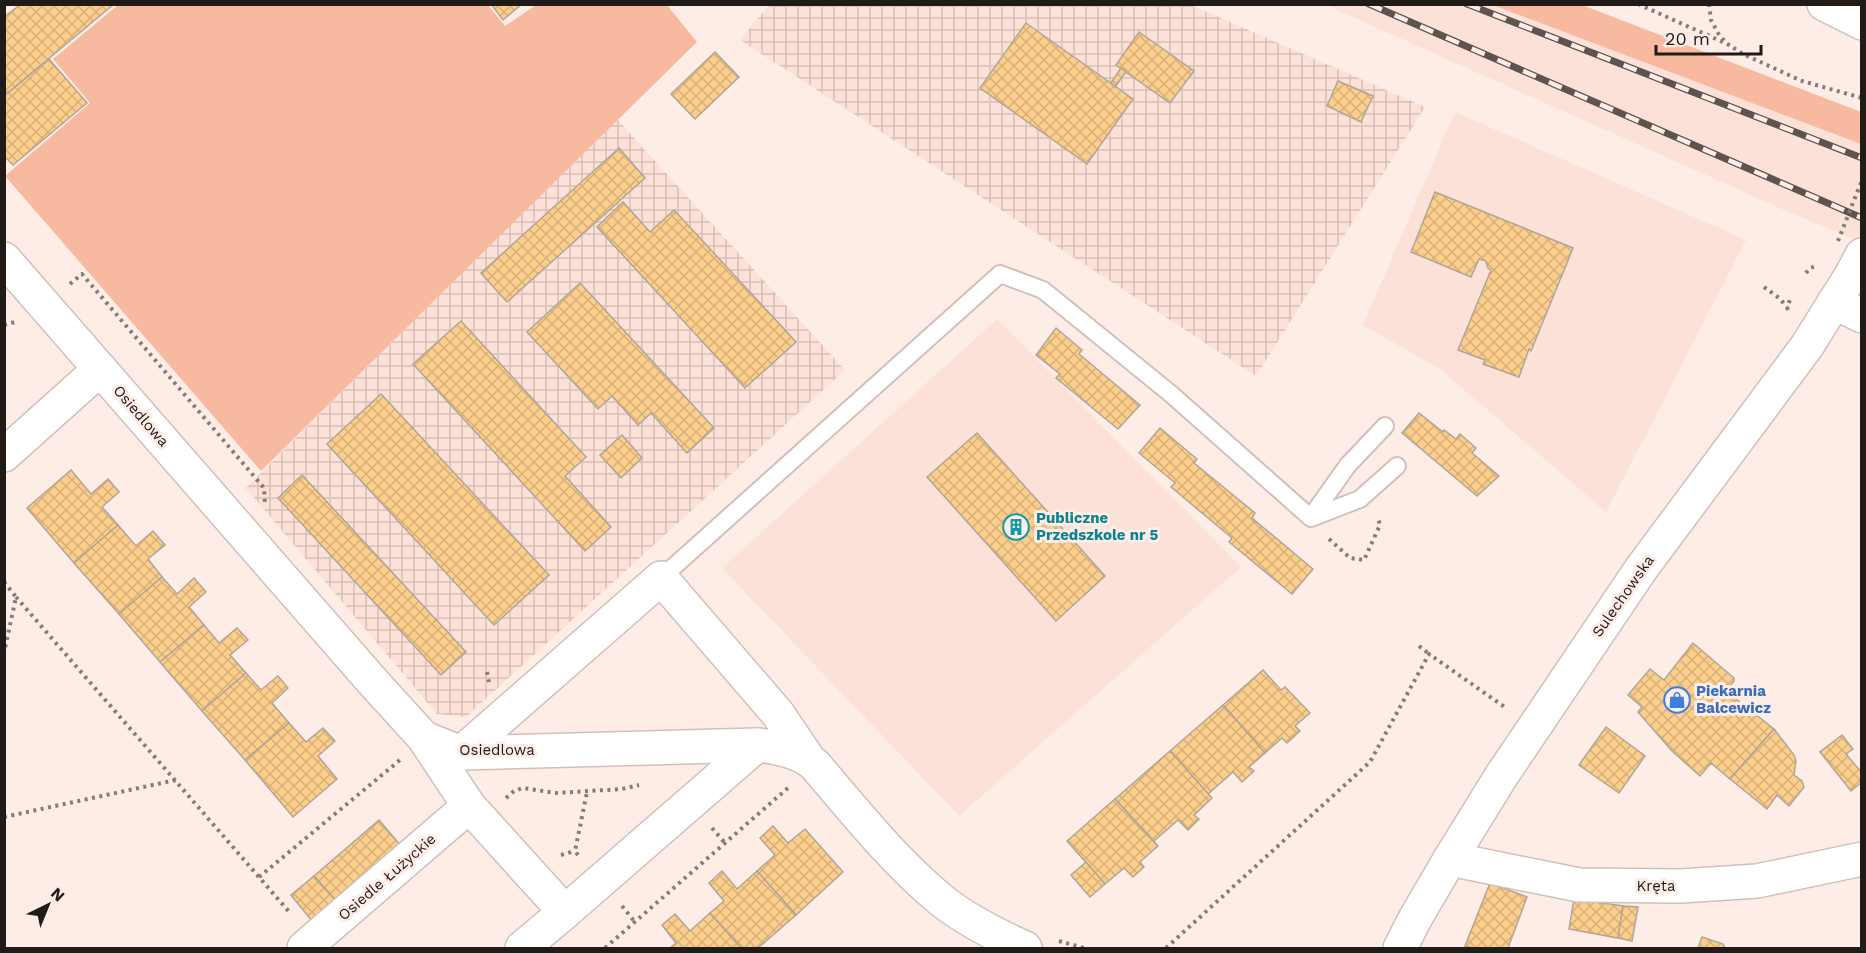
<svg xmlns="http://www.w3.org/2000/svg" width="1866" height="953" viewBox="0 0 1866 953" font-family="'Work Sans',sans-serif">
<defs>
<pattern id="industrial-grid" width="8" height="8" patternUnits="userSpaceOnUse" patternTransform="scale(1.5)"><rect width="8" height="8" fill="#fbe1d7"/><path d="M0 4h8M4 0v8" fill="none" stroke="#d7c0b8"/></pattern>
<pattern id="building-cross-hatch" width="8" height="8" patternUnits="userSpaceOnUse" patternTransform="scale(1.5)"><rect width="8" height="8" fill="#fcce8b"/><path d="M0 0l8 8M0 8l8-8" fill="none" stroke="#d8b077"/></pattern>
</defs>
<rect width="100%" height="100%" fill="#feede6"/>
<g fill="#fbe1d7">
<polygon points="1326,5 1582,5 1861,112 1861,242 1782,209"/>
<polygon points="1455,112 1746,240 1606,512 1440,369 1363,325"/>
<polygon points="997,319 1241,567 959,816 722,568"/>
</g>
<g fill="url(#industrial-grid)">
<polygon points="769,5 1191,5 1425,107 1256,376 740,40"/>
<polygon points="615,117 845,370 466,717 437,714 246,488"/>
</g>
<g fill="#f7baa1">
<polygon points="118,5 488,5 505,26 536,5 667,5 697,42 261,471 5,176 90,103 53,59"/>
<polygon points="1493,5 1582,5 1861,112 1861,144"/>
</g>
<g fill="url(#building-cross-hatch)" stroke="#afa699" stroke-width="1.5">
<polygon points="21,4 114,4 4,96 4,17"/>
<polygon points="491,4 522,4 503,20"/>
<polygon points="1026,23 1133,99 1087,164 980,88"/>
<polygon points="1139,32 1194,71 1170,103 1116,65"/>
<polygon points="715,52 739,77 695,119 671,94"/>
<polygon points="49,59 87,103 13,165 4,156 4,96"/>
<polygon points="1121,68 1126,72 1115,87 1111,83"/>
<polygon points="1338,81 1373,96 1361,122 1327,106"/>
<polygon points="619,148 645,178 507,302 481,273"/>
<polygon points="1435,192 1573,248 1531,351 1529,349 1519,377 1483,364 1485,360 1458,350 1491,270 1488,268 1486,261 1479,259 1471,277 1411,252"/>
<polygon points="623,202 650,232 674,210 796,342 745,388 597,227"/>
<polygon points="580,283 714,428 687,453 651,413 638,425 612,396 598,409 527,332"/>
<polygon points="461,321 586,457 565,476 611,527 585,551 413,364"/>
<polygon points="1056,328 1082,350 1079,354 1140,405 1118,429 1056,378 1060,374 1036,355"/>
<polygon points="381,394 549,575 494,625 327,444"/>
<polygon points="1419,413 1443,432 1444,430 1456,439 1460,434 1476,448 1472,453 1499,476 1477,496 1402,433"/>
<polygon points="1160,428 1197,459 1194,463 1255,513 1252,518 1313,569 1292,594 1229,542 1232,538 1171,487 1175,483 1139,453"/>
<polygon points="977,433 1105,576 1056,621 927,477"/>
<polygon points="622,435 642,458 621,478 600,455"/>
<polygon points="71,470 91,494 108,479 119,492 102,507 118,525 74,563 27,508"/>
<polygon points="302,475 466,652 441,675 278,498"/>
<polygon points="118,525 136,546 153,531 165,545 148,559 162,577 119,614 74,563"/>
<polygon points="162,577 177,594 194,578 206,592 189,607 204,625 160,662 119,614"/>
<polygon points="204,625 219,643 237,628 248,640 230,655 246,673 202,711 160,662"/>
<polygon points="1693,643 1734,678 1734,681 1726,691 1774,729 1730,779 1711,763 1700,776 1672,751 1638,712 1642,707 1628,695 1650,669 1664,680"/>
<polygon points="1263,670 1281,690 1285,687 1310,713 1295,726 1300,731 1287,743 1282,738 1265,753 1223,705"/>
<polygon points="246,673 261,690 278,676 288,688 272,703 289,723 245,760 202,711"/>
<polygon points="1223,705 1265,753 1249,767 1254,771 1242,782 1233,772 1208,794 1170,751"/>
<polygon points="289,723 306,742 323,728 335,741 318,756 337,779 293,817 245,760"/>
<polygon points="1606,727 1645,756 1619,793 1579,765"/>
<polygon points="1774,729 1794,755 1796,761 1794,775 1802,781 1804,787 1789,806 1777,795 1767,809 1730,779"/>
<polygon points="1842,735 1853,749 1846,754 1862,773 1862,782 1851,791 1820,752"/>
<polygon points="1170,751 1212,798 1194,815 1199,819 1188,830 1178,820 1154,841 1115,799"/>
<polygon points="1115,799 1158,846 1140,862 1144,867 1133,877 1124,868 1105,884 1067,841"/>
<polygon points="379,820 401,846 336,901 314,876"/>
<polygon points="773,826 788,843 805,829 843,872 796,915 757,871 775,855 760,838"/>
<polygon points="1086,862 1105,884 1090,897 1071,875"/>
<polygon points="722,871 737,889 757,871 796,915 758,948 741,948 710,913 724,901 709,883"/>
<polygon points="314,876 336,901 312,921 291,895"/>
<polygon points="1490,883 1527,897 1508,948 1472,948 1465,946"/>
<polygon points="1574,899 1623,906 1618,938 1569,929"/>
<polygon points="1623,906 1638,907 1632,941 1618,938"/>
<polygon points="710,913 741,948 670,948 676,943 662,925 675,914 690,931"/>
<polygon points="1702,937 1723,944 1725,948 1698,948"/>
</g>
<g fill="none" stroke-linecap="round" stroke-linejoin="round">
<g stroke="#d1c0ba" stroke-width="20">
<g id="service">
<polyline points="1311,517 1348,465 1385,426"/>
<polyline points="661,578 1000,274 1043,290 1171,394 1311,518 1360,499 1397,466"/>
</g>
</g>
<g stroke="#d1c0ba" stroke-width="36">
<g id="minor">
<path d="M4 259 373 682 424 738 461 753 757 745C777 747 800 751 815 765 855 812 894 861 941 900 966 920 996 935 1025 948"/>
<polyline points="1834,302 1862,316"/>
<polyline points="4,455 100,369"/>
<polyline points="424,738 469,806 565,912 757,745"/>
<polyline points="461,753 661,578 778,714 809,760"/>
<polyline points="1450,859 1579,885 1681,886 1757,881 1862,859"/>
<polyline points="304,948 469,806"/>
<polyline points="522,948 565,912"/>
</g>
</g>
<g stroke="#d1c0ba" stroke-width="36">
<g id="tertiary">
<polyline points="1824,4 1862,23"/>
<polyline points="1400,948 1416,917 1450,859 1502,775 1641,569 1807,346 1852,274 1862,255"/>
</g>
</g>
<g stroke="#867b76" stroke-width="4" stroke-dasharray="3 4.5" stroke-linecap="butt">
<polyline points="1638,4 1725,43"/>
<polyline points="1709,4 1711,20 1718,33 1726,43 1743,54 1802,81 1862,98"/>
<polyline points="1806,273 1810,268 1817,266"/>
<polyline points="70,284 82,274 264,488 265,504"/>
<polyline points="1764,287 1779,298 1787,307"/>
<polyline points="1788,310 1787,307 1790,300"/>
<polyline points="4,325 15,322"/>
<polyline points="1329,539 1350,558 1364,560 1380,525 1378,518"/>
<polyline points="4,582 16,597 4,653"/>
<polyline points="16,597 291,914"/>
<polyline points="1419,646 1429,654"/>
<polyline points="487,672 489,682"/>
<polyline points="506,798 514,791 523,788 556,793 622,789 639,785"/>
<polyline points="4,817 176,780"/>
<polyline points="712,828 725,843"/>
<polyline points="561,855 575,851"/>
<polyline points="578,855 575,851 587,792"/>
<polyline points="259,877 400,760"/>
<polyline points="622,906 635,922"/>
<polyline points="1059,941 1084,948"/>
<polyline points="605,948 789,787"/>
<polyline points="1166,948 1370,762 1429,654 1506,708"/>
</g>
<use href="#service" stroke="#fff" stroke-width="16"/>
<use href="#minor" stroke="#fff" stroke-width="33"/>
<use href="#tertiary" stroke="#fff" stroke-width="33"/>
<g stroke="#5d5450" stroke-width="7">
<g id="rail">
<polyline points="1369,4 1862,218"/>
<polyline points="1467,4 1862,158"/>
</g>
</g>
<use href="#rail" stroke="#feede6" stroke-width="4.5" stroke-dasharray="14" stroke-linecap="butt"/>
<polyline stroke="#867b76" stroke-width="4" stroke-dasharray="3 4.5" stroke-linecap="butt" points="1838,241 1862,180"/>
</g>
<defs>
<g id="building-ring" transform="scale(1.35)"><circle r="9.5" fill="#feede6" stroke="#0f9aa8" stroke-width="1.5"/><path d="M-4-6H4V6H1V3H-1V6H-4ZM-2.5-4.3h1.7v1.8h-1.7ZM.8-4.3h1.7v1.8H.8ZM-2.5-1h1.7V.8h-1.7ZM.8-1h1.7V.8H.8Z" fill="#0f9aa8"/></g>
<g id="shop-ring" transform="scale(1.35)"><circle r="9.5" fill="#feede6" stroke="#3f7fe0" stroke-width="1.5"/><path d="M-5-2.5h2.3a2.7 3.5 0 0 1 5.4 0H5L5.5 6h-11ZM-1.5-2.5h3a1.5 2.3 0 0 0-3 0Z" fill="#3f7fe0"/></g>
</defs>
<g fill-rule="evenodd">
<use href="#building-ring" x="1016" y="527"/>
<use href="#shop-ring" x="1677" y="700"/>
</g>
<g text-anchor="middle" dominant-baseline="central" stroke-width="6" stroke-linejoin="round" paint-order="stroke">
<g font-size="15" fill="#211b18" stroke="#feede6">
<text transform="translate(141 416) rotate(49)">Osiedlowa</text>
<text transform="translate(1623 596) rotate(-55)">Sulechowska</text>
<text x="497" y="750">Osiedlowa</text>
<text transform="translate(387 877) rotate(-41)">Osiedle Łużyckie</text>
<text x="1656" y="886">Kręta</text>
</g>
<g font-size="15" font-weight="bold" fill="#0d838f" stroke="#feede6" text-anchor="start">
<text x="1036" y="518">Publiczne<tspan x="1036" dy="17">Przedszkole nr 5</tspan></text>
</g>
<g font-size="15" font-weight="bold" fill="#366cbe" stroke="#feede6" text-anchor="start">
<text x="1696" y="691">Piekarnia<tspan x="1696" dy="17">Balcewicz</tspan></text>
</g>
</g>
<rect width="1866" height="953" fill="none" stroke="#211b18" stroke-width="12"/>
<g transform="translate(48 905) rotate(43)" stroke="#feede6" stroke-width="4.5" paint-order="stroke">
<path d="M0-4.5L10 22L0 15L-10 22Z" fill="#211b18"/>
<text y="-9" font-size="16" font-weight="bold" text-anchor="middle" fill="#211b18">N</text>
</g>
<path d="M1656 45v9h105v-9" fill="none" stroke="#211b18" stroke-width="3"/>
<text x="1665" y="45" font-size="18" fill="#211b18" stroke="#feede6" stroke-width="4.5" paint-order="stroke">20 m</text>
</svg>
